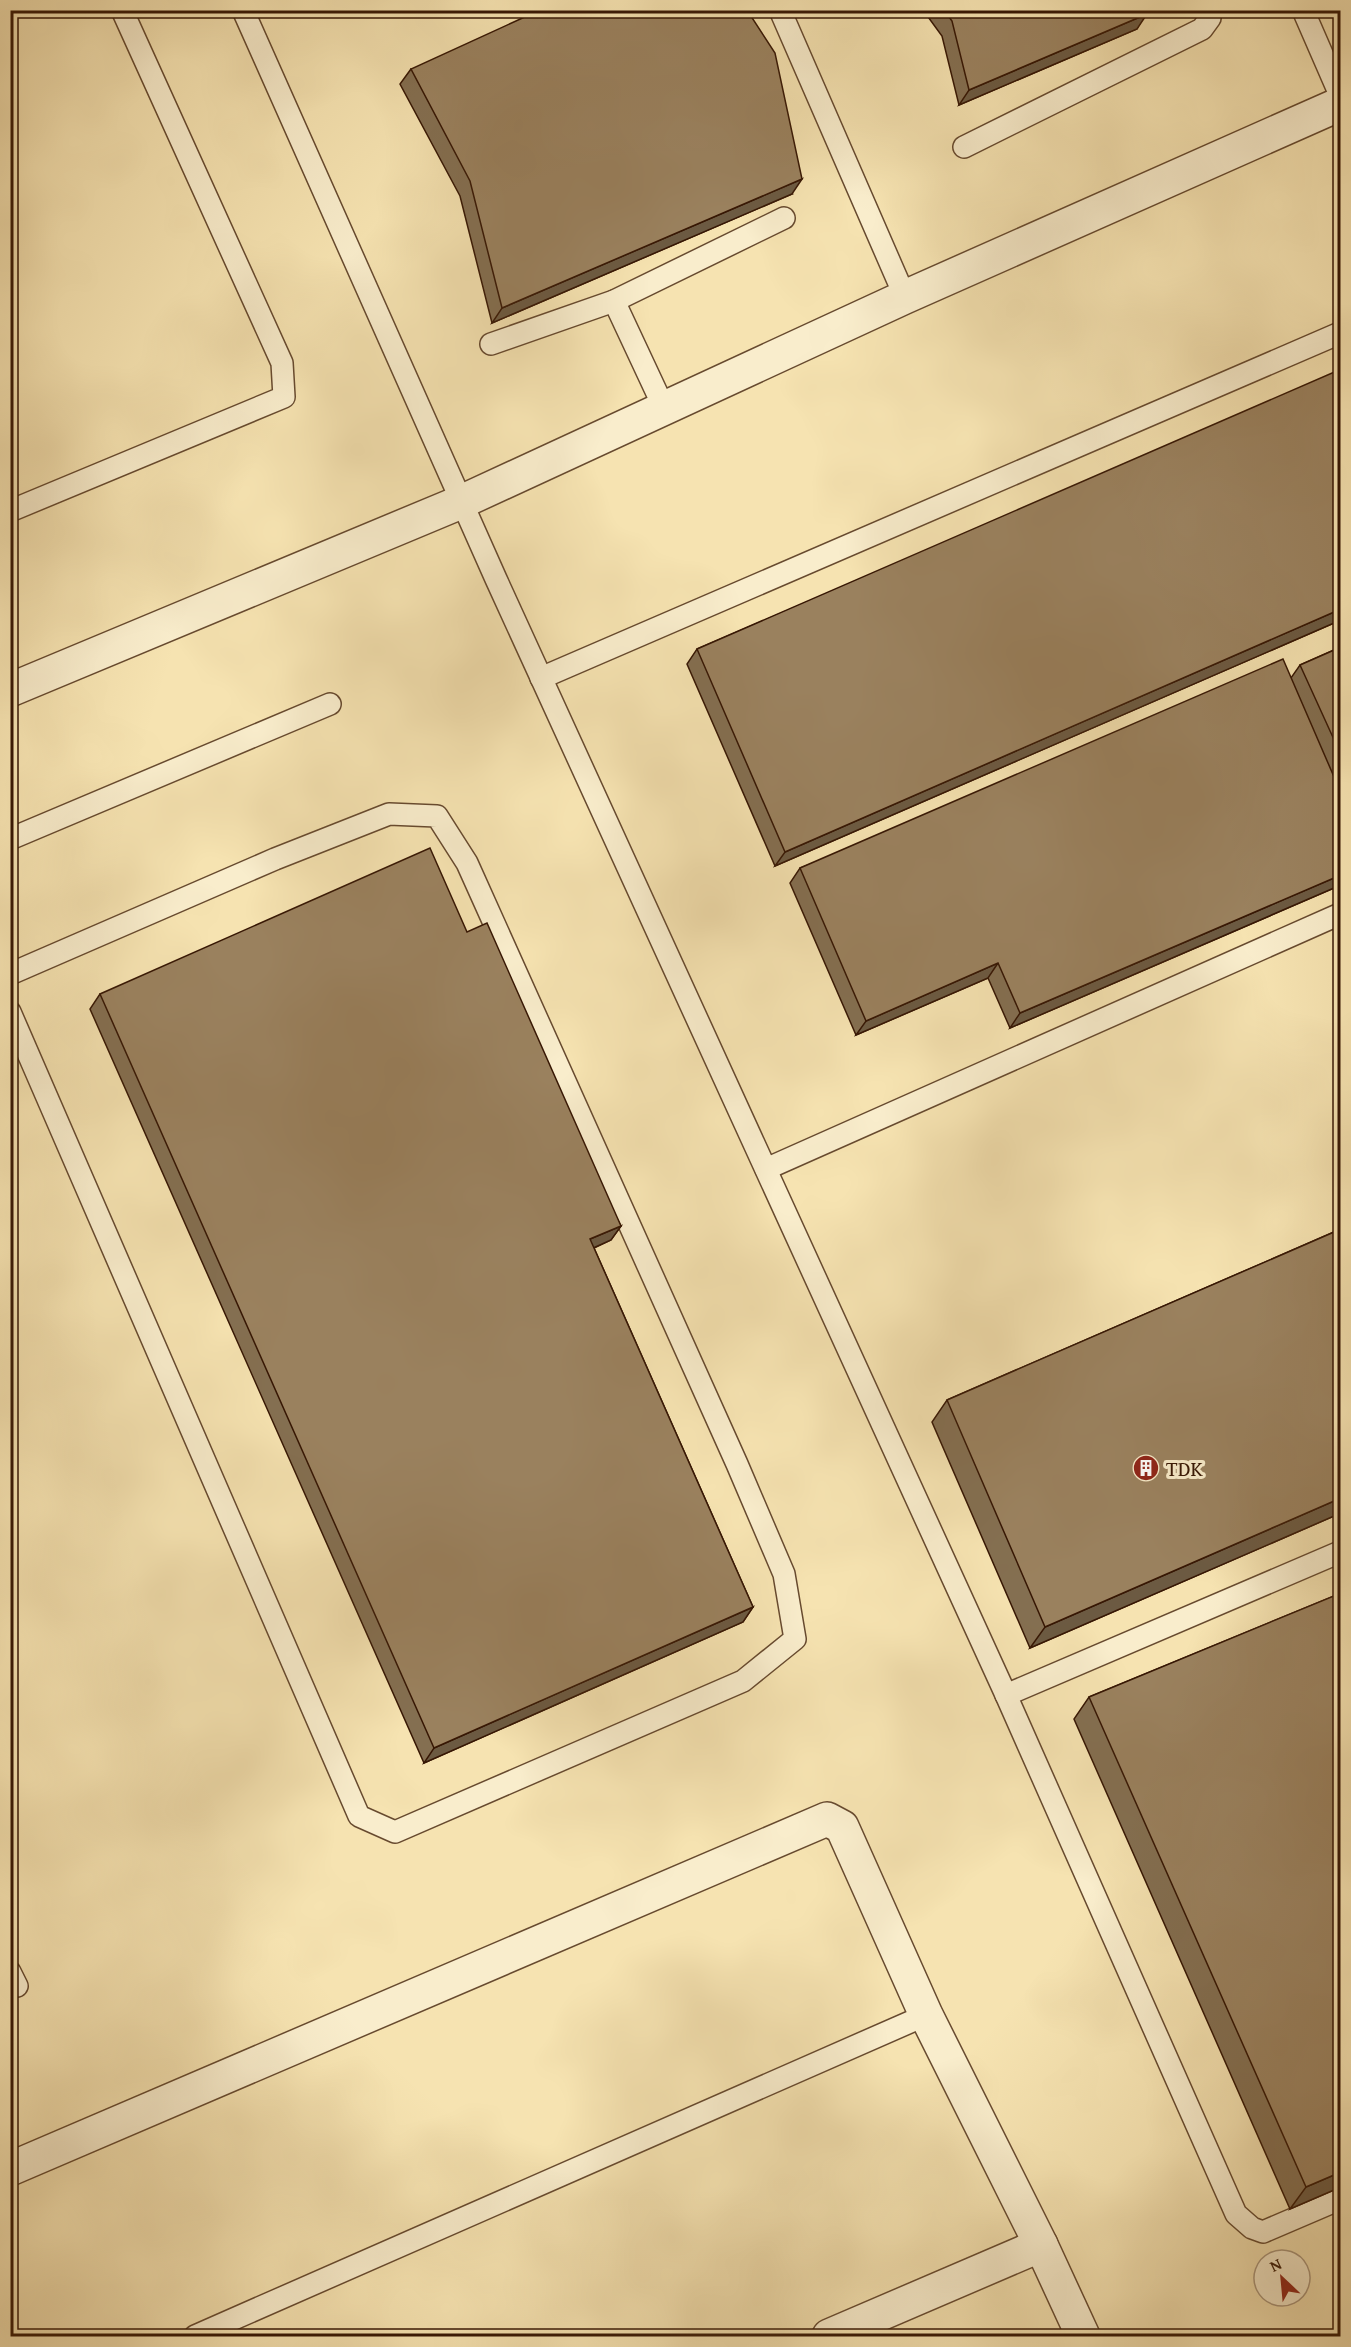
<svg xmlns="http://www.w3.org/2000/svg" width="1351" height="2347" viewBox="0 0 1351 2347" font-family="'Gentium Book Plus',serif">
<rect width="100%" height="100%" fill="#f6e3b1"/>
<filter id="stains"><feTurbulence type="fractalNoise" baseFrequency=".00333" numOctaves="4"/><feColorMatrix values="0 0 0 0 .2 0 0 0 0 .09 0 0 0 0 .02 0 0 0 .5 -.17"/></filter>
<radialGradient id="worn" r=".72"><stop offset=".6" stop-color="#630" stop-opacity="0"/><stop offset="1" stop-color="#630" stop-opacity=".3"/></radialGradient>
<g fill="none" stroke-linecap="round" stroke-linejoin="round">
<g stroke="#674a2f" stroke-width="24">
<g id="service">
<polyline points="243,10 496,579 1006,1695 1236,2214 1252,2228 1263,2232 1340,2199"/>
<polyline points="780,10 905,297"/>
<polyline points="1303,10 1340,95"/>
<polyline points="964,147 1202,29 1210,18 1209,10"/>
<polyline points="614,301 664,408"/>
<polyline points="491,344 614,301 784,218"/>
<polyline points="10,511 284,397 282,363 122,10"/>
<polyline points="541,678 1340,333"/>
<polyline points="10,839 330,704"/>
<polyline points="10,974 275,859 389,814 437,816 467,863 737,1464 784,1574 795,1639 743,1681 395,1832 359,1816 10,1012"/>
<polyline points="766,1169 1340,914"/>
<polyline points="1006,1695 1340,1552"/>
<polyline points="10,1972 17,1986"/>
<polyline points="195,2336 926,2015"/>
</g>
</g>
<g stroke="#674a2f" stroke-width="36">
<g id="minor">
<polyline points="10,690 461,502 905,297 1340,104"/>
<polyline points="10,2169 827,1819 842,1827 926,2015 1041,2245 1083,2336"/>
<polyline points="829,2336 1041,2245"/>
</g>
</g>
<use href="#service" stroke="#f9edcc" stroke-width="21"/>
<use href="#minor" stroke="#f9edcc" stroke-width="33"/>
</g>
<g fill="#846f51" stroke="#371704" stroke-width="1.5">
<polygon points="923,10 1147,10 1137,29 959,105 942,36"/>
<polygon points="411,69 792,194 492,323 460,196 400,84"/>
<polygon points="1341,374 1341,620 775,866 687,664 697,649"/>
<polygon points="1341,647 1341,885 1010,1028 988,978 856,1035 790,883 800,868 1291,678 1300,665"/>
<polygon points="467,932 621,1226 611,1240 594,1248 753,1607 743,1622 424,1763 90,1009 100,994"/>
<polygon points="1341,1229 1341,1513 1030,1648 932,1422 947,1400"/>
<polygon points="1341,1593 1341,2187 1290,2209 1074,1719 1089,1697"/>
</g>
<g fill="#6c5a42" stroke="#371704" stroke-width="1.5">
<polygon points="1147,14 1137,29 959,105 969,90"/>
<polygon points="802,179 792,194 492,323 502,308"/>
<polygon points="1341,609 1341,620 775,866 785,852"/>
<polygon points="1341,875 1341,885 1010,1028 1020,1013"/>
<polygon points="998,963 988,978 856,1035 866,1021"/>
<polygon points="621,1226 611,1240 580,1254 590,1239"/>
<polygon points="1341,1498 1341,1513 1030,1648 1045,1627"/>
<polygon points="753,1607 743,1622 424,1763 434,1748"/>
<polygon points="1341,2172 1341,2187 1290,2209 1306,2187"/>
</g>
<g fill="#9a815e" stroke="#371704" stroke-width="1.5">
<polygon points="540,10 747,10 775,53 802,179 502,308 470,181 411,69"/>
<polygon points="944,10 1147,10 1147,14 969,90 952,21"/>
<polygon points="1339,370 1341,374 1341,609 785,852 697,649"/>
<polygon points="1341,647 1341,755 1300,665"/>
<polygon points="1283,659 1341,793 1341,875 1020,1013 998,963 866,1021 800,868"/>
<polygon points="430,848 467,932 487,923 621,1226 590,1239 753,1607 434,1748 100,994"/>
<polygon points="1341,1229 1341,1498 1045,1627 947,1400"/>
<polygon points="1341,1593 1341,2172 1306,2187 1089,1697"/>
</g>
<defs>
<g id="building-disc" transform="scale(1.35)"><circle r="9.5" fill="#8f2418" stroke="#f9edcc"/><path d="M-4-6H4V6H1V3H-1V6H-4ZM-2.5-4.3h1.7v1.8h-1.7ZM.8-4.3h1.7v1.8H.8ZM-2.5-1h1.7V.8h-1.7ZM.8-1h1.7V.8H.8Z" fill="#fff"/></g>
</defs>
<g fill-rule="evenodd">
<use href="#building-disc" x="1146" y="1468"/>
</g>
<g text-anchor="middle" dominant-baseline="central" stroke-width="6" stroke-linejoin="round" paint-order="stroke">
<g font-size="21" fill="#371704" stroke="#f9edcc" text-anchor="start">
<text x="1166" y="1468">TDK</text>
</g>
</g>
<rect width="1351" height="2347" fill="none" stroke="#f6e3b1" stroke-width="36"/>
<rect x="12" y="12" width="1327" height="2323" fill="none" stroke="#371704" stroke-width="3"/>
<rect x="18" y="18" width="1315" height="2311" fill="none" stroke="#371704" stroke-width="1.5"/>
<g transform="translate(1282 2278) rotate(334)"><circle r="28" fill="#f9edcc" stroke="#ab977c" stroke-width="1.5"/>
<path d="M0-4.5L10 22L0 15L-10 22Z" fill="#8f2418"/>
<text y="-9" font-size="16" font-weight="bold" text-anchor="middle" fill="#371704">N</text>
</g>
<rect width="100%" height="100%" filter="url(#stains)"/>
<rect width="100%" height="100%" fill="url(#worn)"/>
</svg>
